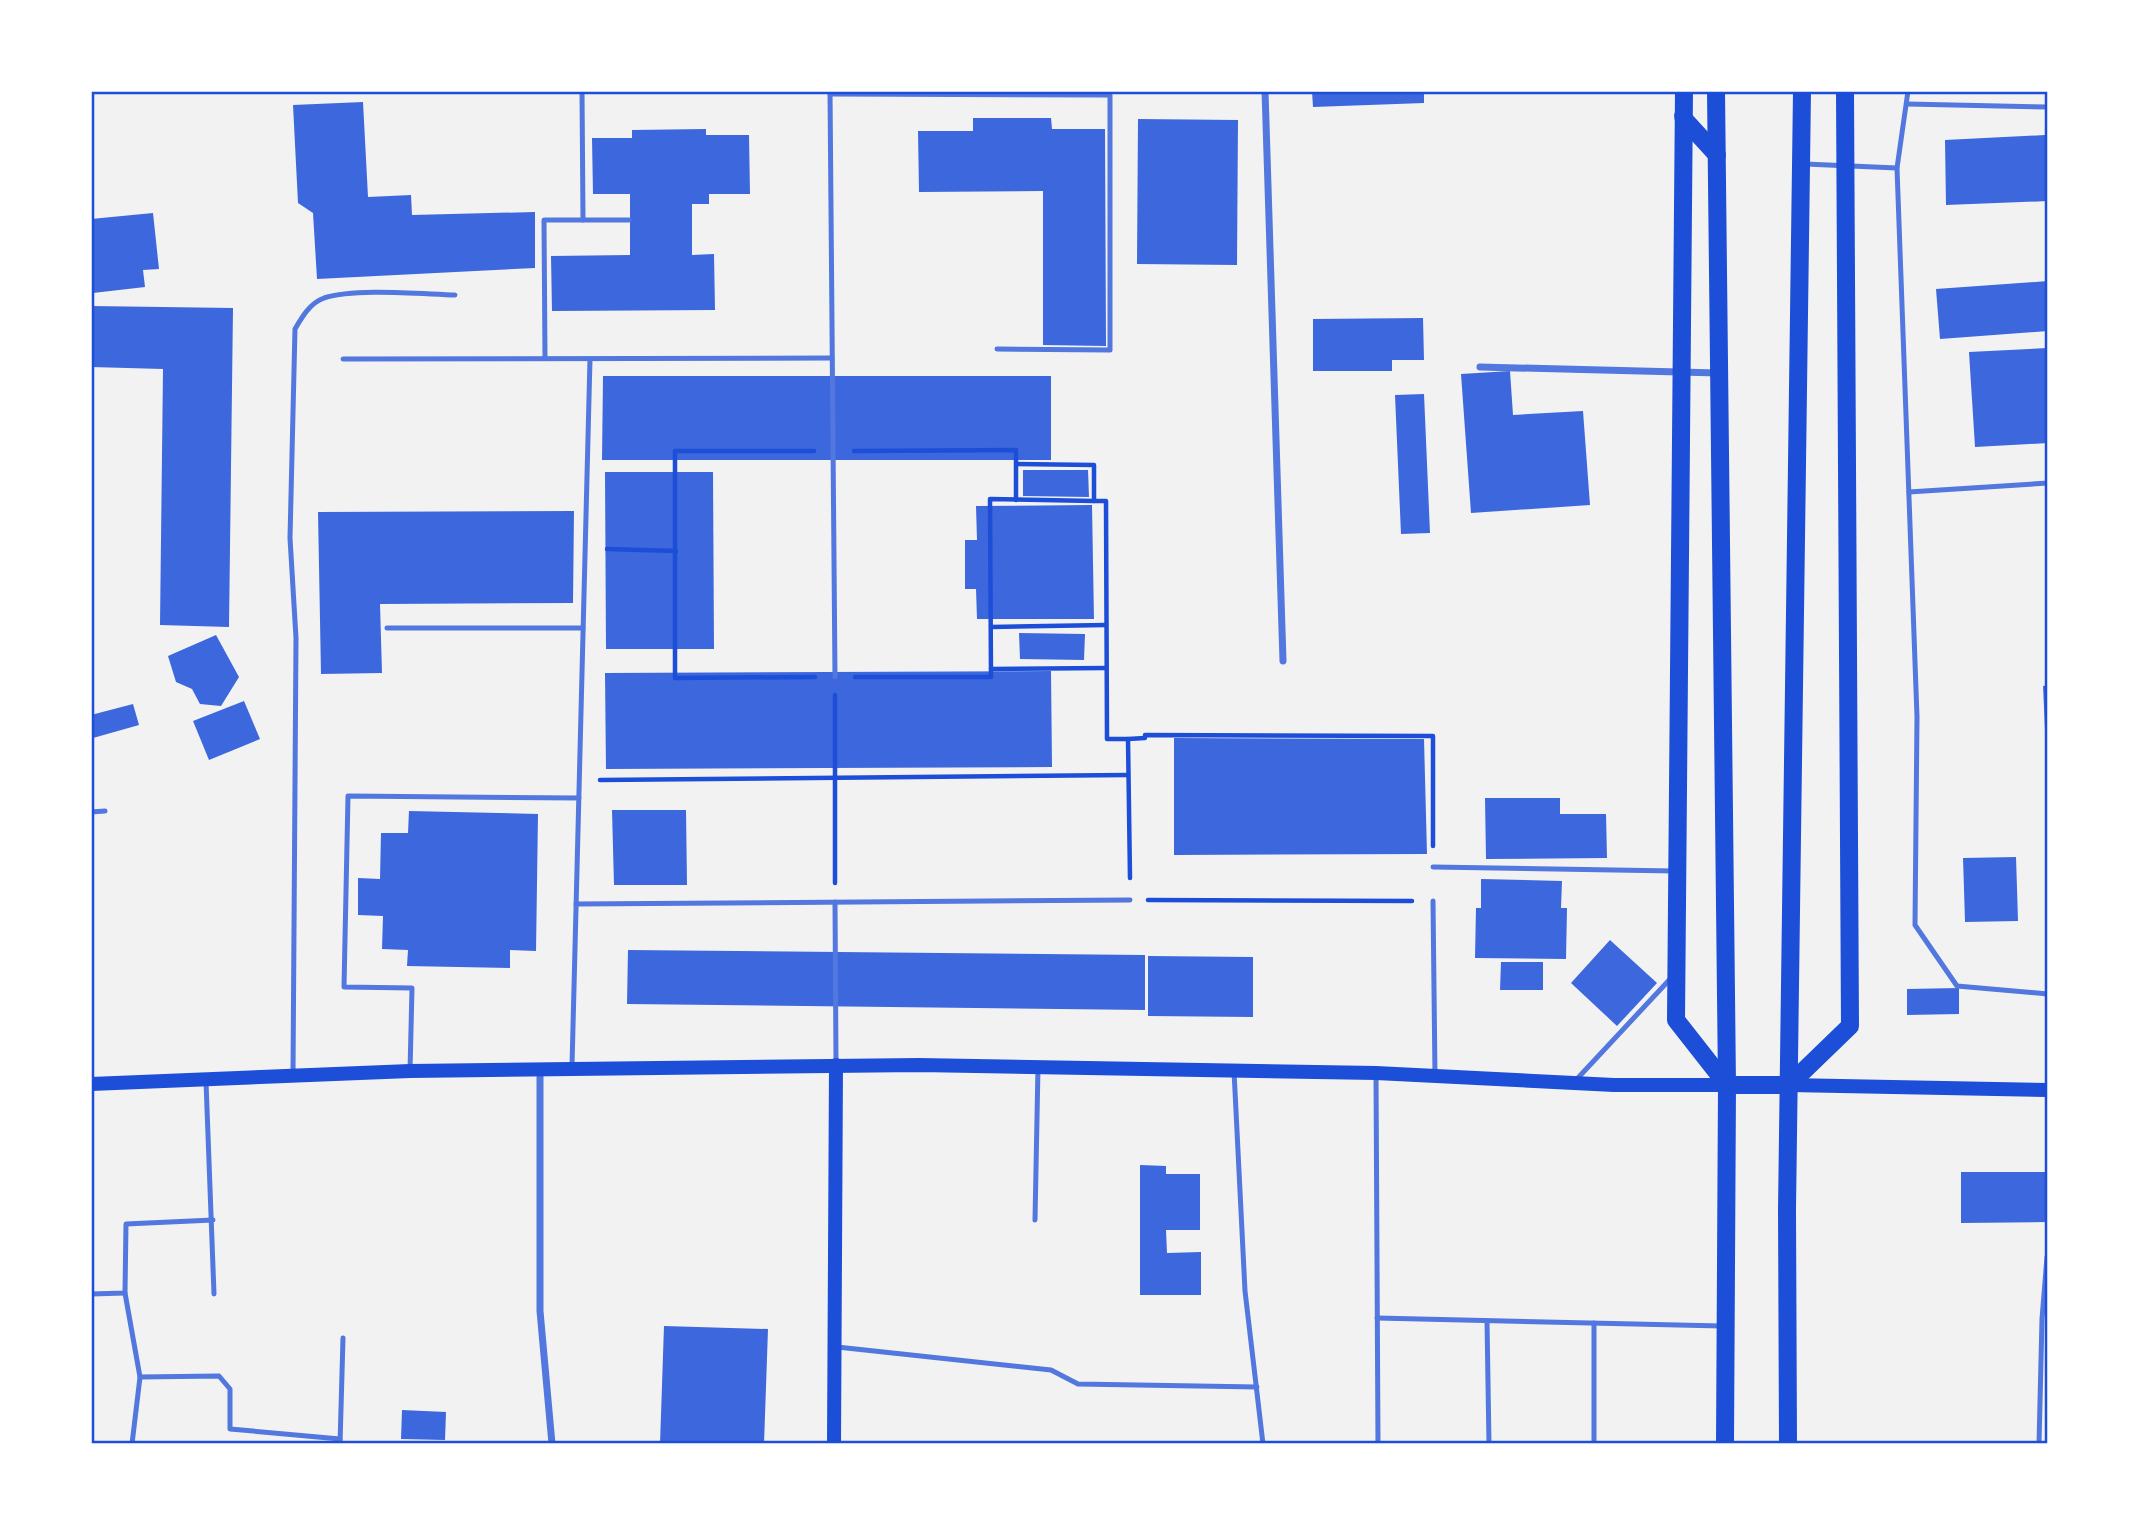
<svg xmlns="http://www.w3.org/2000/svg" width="2139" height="1535" viewBox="0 0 2139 1535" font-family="'DM Sans',sans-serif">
<rect width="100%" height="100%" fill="#f2f2f2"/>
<g fill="#3d67dc">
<polygon points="1312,91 1424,91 1424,103 1313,107"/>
<polygon points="363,102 368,197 411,195 412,215 535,212 535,268 317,279 313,213 298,203 293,105"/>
<polygon points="973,118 1051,118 1052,129 1105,129 1106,346 1043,345 1043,191 919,192 918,131 973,131"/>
<polygon points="1138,119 1238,120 1237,265 1137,264"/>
<polygon points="706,129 706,135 749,135 750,194 709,194 709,204 692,204 692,255 714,254 715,310 552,311 551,256 630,255 630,194 593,194 592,138 632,138 632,130"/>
<polygon points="2045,135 2048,201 1946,205 1945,140"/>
<polygon points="153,213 159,269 143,270 145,287 93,293 91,219"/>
<polygon points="2048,281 2048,331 1940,339 1936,289"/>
<polygon points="91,306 233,308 229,627 160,625 163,369 91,367"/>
<polygon points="1423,318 1424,360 1392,360 1392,371 1313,371 1313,319"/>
<polygon points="2048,348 2048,443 1975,447 1969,352"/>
<polygon points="1510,371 1513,415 1583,411 1590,505 1471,513 1461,374"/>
<polygon points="603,376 1051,376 1051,460 602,460"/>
<polygon points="1424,394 1430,533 1401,534 1395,395"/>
<polygon points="1023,470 1088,470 1089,497 1023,496"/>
<polygon points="605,472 713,472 714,649 606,649"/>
<polygon points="1092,505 1094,619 977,619 976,589 965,589 965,540 977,540 976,506"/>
<polygon points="574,511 573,603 380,604 382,673 321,674 318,512"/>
<polygon points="1019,633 1085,634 1084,660 1020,659"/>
<polygon points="216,635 239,677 221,706 200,704 192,689 176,682 168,656"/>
<polygon points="1051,671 1052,767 606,769 605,673"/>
<polygon points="2048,685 2048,752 2046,752 2043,686"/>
<polygon points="244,701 260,739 209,760 193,721"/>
<polygon points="133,704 139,725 93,738 91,715"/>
<polygon points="1174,738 1424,739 1427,854 1174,855"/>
<polygon points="1485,798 1560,798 1560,814 1606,814 1607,858 1486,859"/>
<polygon points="612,810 686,810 687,885 614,885"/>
<polygon points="409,811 538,814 536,951 510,950 510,968 407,966 408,950 382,949 383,916 358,915 358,878 380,879 381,833 408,833"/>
<polygon points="2016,857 2018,921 1965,922 1963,858"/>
<polygon points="1481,879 1562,881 1561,908 1567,908 1566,959 1475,958 1476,908 1481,908"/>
<polygon points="1610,940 1657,983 1617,1026 1571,983"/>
<polygon points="628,950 1145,955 1145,1010 627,1004"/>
<polygon points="1148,956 1253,957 1253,1017 1148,1016"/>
<polygon points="1501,962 1543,962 1543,990 1500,990"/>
<polygon points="1959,988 1959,1014 1907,1015 1907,989"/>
<polygon points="1140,1165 1166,1166 1166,1174 1200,1174 1200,1230 1166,1230 1167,1253 1201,1252 1201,1295 1140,1295"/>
<polygon points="1961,1172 2048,1172 2048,1222 1961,1223"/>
<polygon points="664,1326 768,1329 764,1444 660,1444"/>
<polygon points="402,1410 446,1412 445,1440 401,1439"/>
</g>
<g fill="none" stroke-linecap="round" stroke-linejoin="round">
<g stroke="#1d4ed8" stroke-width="4.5">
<polyline points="814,451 675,451 675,678 815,677"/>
<polyline points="854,451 1016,450 1016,500"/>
<polyline points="1016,464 1094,465 1094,501 1106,501 1107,739 1128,739 1130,878"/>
<polyline points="607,549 676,551"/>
<polyline points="991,627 1106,625"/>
<polyline points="991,669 1106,668"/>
<polyline points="855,677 991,677 990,499 1094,501"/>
<polyline points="835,695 835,883"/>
<polyline points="1128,739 1145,738 1145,735 1433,736 1433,846"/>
<polyline points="600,780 1128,775"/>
<polyline points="1148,900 1412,901"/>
</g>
<g stroke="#5277de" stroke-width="5">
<polyline points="830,91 835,677"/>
<polyline points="1908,91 1897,168 1917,717 1915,925 1957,986 2048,994"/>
<polyline points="830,94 1110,95 1110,350 997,349"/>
<polyline points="1907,104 2048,107"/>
<polyline points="1805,164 1897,168"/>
<polyline points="583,220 629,220"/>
<polyline points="545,358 544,220 583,220 582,91"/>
<polyline points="343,359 832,358"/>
<polyline points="1909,492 2048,483"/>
<polyline points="387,628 583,628"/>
<polyline points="91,812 105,811"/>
<polyline points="1433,867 1675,871"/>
<polyline points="1433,901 1435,1076"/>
<polyline points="835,902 836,1063"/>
<polyline points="576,904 1130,900"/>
<polyline points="572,1066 590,359"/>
<polyline points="410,1071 412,988 344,987 348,796 579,798"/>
<polyline points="1234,1071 1245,1291 1263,1444"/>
<polyline points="1376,1073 1378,1444"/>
<path d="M293 1074 296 638 290 538 295 329C302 317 310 303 324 298 356 288 420 294 455 295"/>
<polyline points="1576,1080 1672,977"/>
<polyline points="206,1082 214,1294"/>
<polyline points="1035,1220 1038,1067"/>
<polyline points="125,1293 140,1377 132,1444"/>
<polyline points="91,1294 125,1293 126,1224 213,1220"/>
<polyline points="1377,1318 1722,1326"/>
<polyline points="1487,1321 1489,1444"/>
<polyline points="837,1347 1051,1370 1078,1384 1257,1387"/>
<polyline points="140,1377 219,1376 230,1389 230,1429 340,1439"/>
<polyline points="340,1444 343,1338"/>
<polyline points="1594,1444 1594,1323"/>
<polyline points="2039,1444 2042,1319 2047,1257"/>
</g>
<g stroke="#5277de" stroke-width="7">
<polyline points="1265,91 1283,661"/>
<polyline points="1480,367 1718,373"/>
<polyline points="540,1070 540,1311 552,1444"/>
</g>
<g stroke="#1d4ed8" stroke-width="14">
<polyline points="91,1084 410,1071 919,1065 1376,1073 1614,1085 1727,1085"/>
<polyline points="1789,1085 2048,1090"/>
<polyline points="834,1444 836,1065"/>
</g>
<g stroke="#1d4ed8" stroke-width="18">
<polyline points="1684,91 1676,1020 1727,1085"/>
<polyline points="1716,91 1727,1085 1725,1444"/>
<polyline points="1683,116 1684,119 1717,155"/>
<polyline points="1727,1085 1789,1085"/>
<polyline points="1789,1085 1850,1026 1845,91"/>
<polyline points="1788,1444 1787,1209 1802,91"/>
</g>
</g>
<rect width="2139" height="1535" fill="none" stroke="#ffffff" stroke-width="186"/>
<rect x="93" y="93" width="1953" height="1349" fill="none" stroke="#1d4ed8" stroke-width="2.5"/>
</svg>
